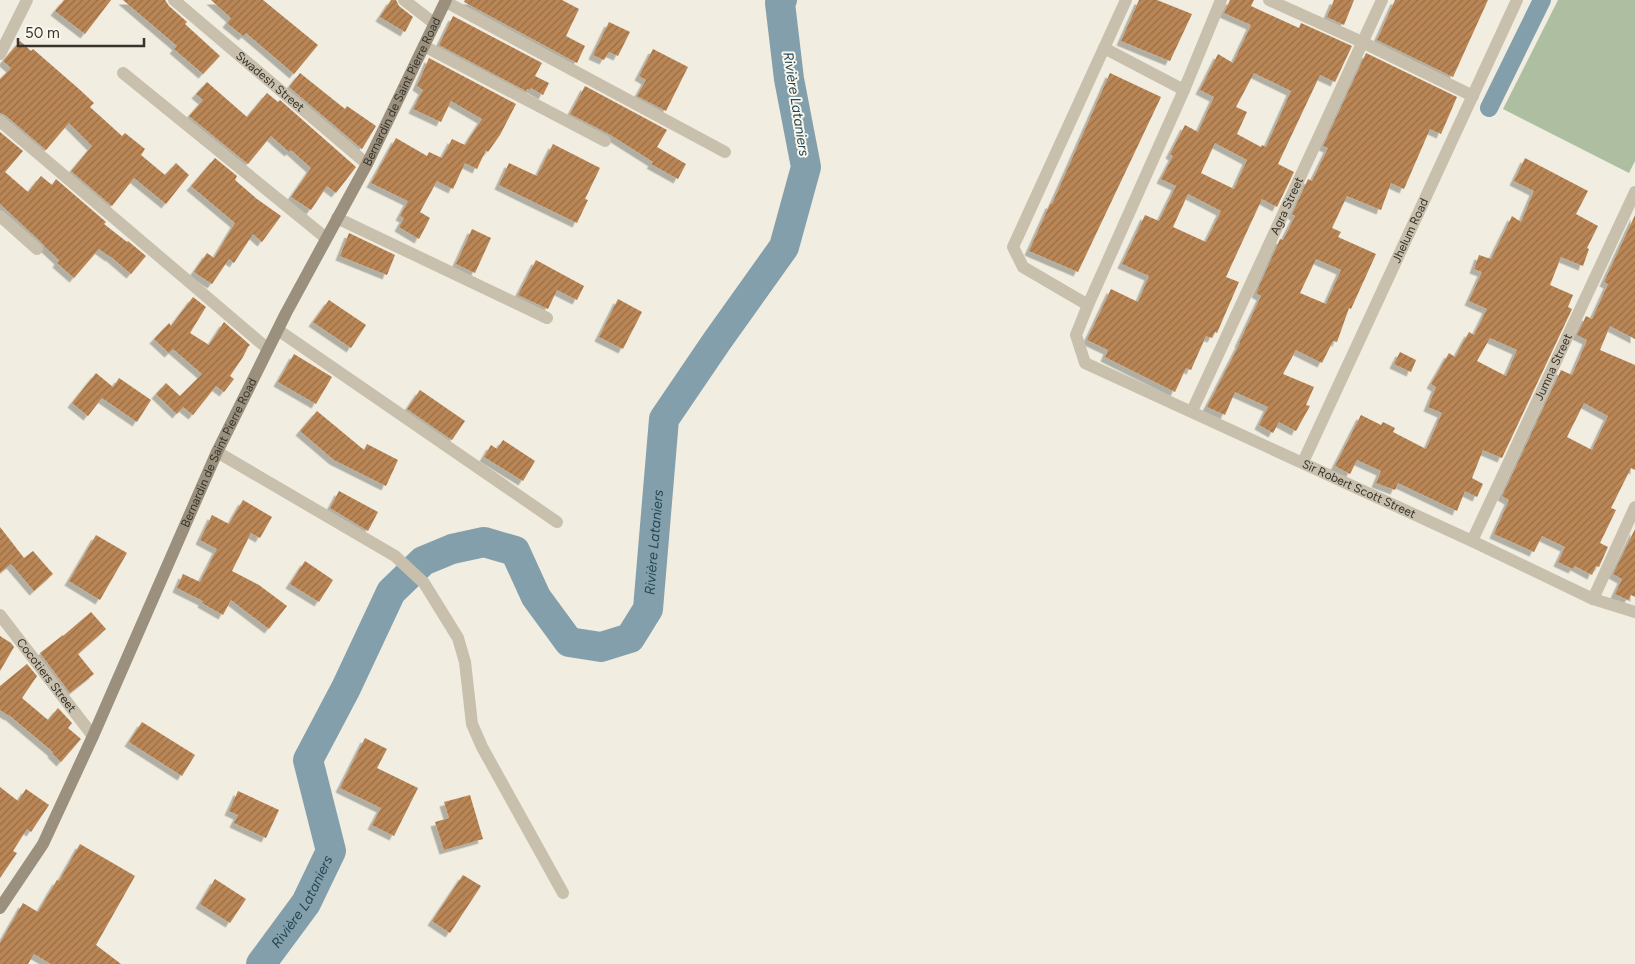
<svg xmlns="http://www.w3.org/2000/svg" width="1635" height="964" viewBox="0 0 1635 964" font-family="Figtree,sans-serif">
<defs>
<pattern id="building-hatch" width="6" height="6" patternUnits="userSpaceOnUse" patternTransform="scale(1.25)"><rect width="6" height="6" fill="#ba8655"/><path d="M-1 1l2-2M0 6l6-6M5 7l2-2" fill="none" stroke="#986e47"/></pattern>
<filter id="shadow"><feDropShadow dx="-4.5" dy="4.5" stdDeviation="0" flood-color="#0004"/></filter>
</defs>
<rect width="100%" height="100%" fill="#f1ede0"/>
<polygon fill="#aebfa1" points="1558,0 1635,0 1635,161 1629,173 1503,109"/>
<g fill="none" stroke-linecap="round" stroke-linejoin="round">
<polyline stroke="#829fab" stroke-width="18" points="1489,108 1542,0"/>
<path stroke="#829fab" stroke-width="30" id="s1" d="M261 964 306 903 331 851 308 760 346 688 391 592 423 561 452 549 484 542 515 551 536 597 569 642 601 647 630 638 648 609 664 419 717 341 784 247 806 167 789 79 780 3 782 0"/>
</g>
<g fill="url(#building-hatch)" fill-rule="evenodd" filter="url(#shadow)">
<polygon points="64,0 111,0 85,34 55,11"/>
<polygon points="123,0 165,0 169,6 187,22 185,24 220,56 203,74 174,49 177,46"/>
<polygon points="211,0 263,0 318,45 294,74 246,33 243,36 227,23 231,18"/>
<polygon points="391,0 396,0 399,6 413,17 405,32 380,17"/>
<polygon points="465,0 562,0 579,9 566,36 585,46 577,63 464,2"/>
<polygon points="1139,0 1157,0 1192,14 1170,61 1121,41"/>
<path d="M1230 0H1254L1251 6 1299 28 1301 23 1352 46 1335 82 1320 75 1278 164 1294 172 1277 207 1262 199 1226 277 1239 282 1217 333 1215 332 1212 338 1206 336 1191 370 1186 368 1175 392 1105 357 1108 350 1087 340 1111 289 1138 302 1149 276 1122 264 1145 215 1159 221 1176 186 1161 179 1173 156 1170 154 1185 125 1198 132 1214 97 1200 90 1218 54 1233 63 1251 25 1224 13ZM1254 73 1291 91 1266 147 1262 145 1261 147 1237 134 1247 112 1236 107ZM1215 143 1247 160 1234 189 1201 173ZM1188 194 1221 211 1206 242 1173 227Z"/>
<polygon points="1334,0 1354,0 1344,25 1327,17"/>
<polygon points="1395,0 1488,0 1453,77 1377,40"/>
<polygon points="453,16 542,63 535,76 549,83 543,95 531,88 530,90 527,89 526,91 439,45"/>
<polygon points="609,22 630,32 618,56 609,52 604,60 593,55"/>
<polygon points="20,41 31,51 33,49 79,89 94,103 90,107 122,136 125,133 145,149 141,155 165,175 176,163 189,175 166,204 134,178 112,206 71,171 92,146 69,123 46,150 5,115 0,113 0,79 11,68 3,61"/>
<polygon points="653,49 688,67 666,111 637,96 646,80 639,76"/>
<path d="M1366 53 1457 97 1441 134 1430 129 1404 189 1391 183 1381 210 1347 196 1332 228 1341 232 1338 237 1376 254 1351 309 1349 308 1337 342 1333 341 1322 363 1296 350 1283 374 1314 387 1306 405 1310 406 1296 431 1279 422 1273 433 1259 425 1268 407 1235 392 1225 415 1207 407 1240 343H1239L1261 296 1256 293 1280 239 1283 240 1295 216 1292 214 1308 179 1312 181 1328 148 1323 146ZM1316 259 1341 270 1326 304 1300 293Z"/>
<polygon points="429,58 516,104 500,135 488,152 486,150 477,169 465,163 453,189 437,181 420,212 430,218 419,239 399,227 404,218 400,216 408,201 371,183 396,138 427,156 429,152 442,158 452,139 465,145 482,119 451,101 441,122 413,109 423,90 417,86"/>
<polygon points="300,73 345,109 347,106 376,126 362,149 289,87"/>
<polygon points="1110,73 1161,97 1078,272 1029,251 1050,204 1052,204"/>
<polygon points="207,82 247,117 267,93 278,102 280,100 356,167 336,193 327,186 311,210 291,197 311,168 291,150 289,152 271,136 248,164 189,116 203,100 196,94"/>
<polygon points="585,86 667,130 657,147 686,164 678,179 651,164 653,162 609,134 570,114"/>
<polygon points="0,132 23,151 5,172 28,192 41,176 52,185 56,179 106,222 104,224 127,242 128,241 146,256 131,274 110,256 110,257 99,249 74,278 57,263 59,260 45,247 42,243 0,204"/>
<polygon points="553,144 600,168 585,199 588,200 577,223 499,185 509,163 537,176"/>
<polygon points="215,158 237,176 235,180 257,199 281,216 262,242 253,234 234,263 229,259 212,284 194,272 207,253 214,258 235,223 191,186"/>
<path d="M1525 158 1588 191 1576 214 1598 226 1587 248 1589 249 1583 266 1561 257 1550 285 1573 295 1568 307 1572 309 1502 458 1483 450 1472 478 1483 484 1477 497 1465 491 1457 511 1398 483 1395 490 1376 483 1381 471 1357 460 1350 474 1335 466 1361 415 1381 425 1383 422 1395 428 1393 432 1426 449 1442 413 1428 407 1436 387 1431 384 1449 353 1455 357 1469 332 1474 335 1487 309 1469 301 1482 272 1474 269 1479 255 1491 259 1512 216 1521 222 1534 191 1514 181ZM1490 338 1517 350 1506 376 1477 361Z"/>
<path d="M1635 215V339L1610 326 1600 350 1635 365V470L1631 468 1611 508 1616 510 1600 543 1608 547 1599 567 1596 566 1592 575 1575 566 1573 569 1558 562 1565 547 1542 536 1534 552 1494 534 1509 500 1502 496 1561 370 1572 375 1587 340 1577 335 1586 316 1592 319 1608 284 1604 282ZM1584 403 1608 416 1592 450 1567 437Z"/>
<polygon points="472,229 491,238 475,273 456,264"/>
<polygon points="349,233 395,255 387,275 340,256"/>
<polygon points="536,260 584,286 577,300 557,290 548,309 518,295"/>
<polygon points="193,297 206,307 190,333 209,345 224,322 250,345 248,347 243,357 230,376 234,379 224,392 216,386 193,415 183,407 177,414 156,394 166,383 180,396 202,374 173,349 169,353 154,339 169,323 171,326"/>
<polygon points="618,299 642,312 623,349 599,337"/>
<polygon points="329,300 366,325 351,348 313,322"/>
<polygon points="1400,352 1416,360 1411,372 1394,364"/>
<polygon points="294,354 332,377 316,404 278,382"/>
<polygon points="96,373 113,387 119,378 151,400 137,422 102,398 88,416 72,403"/>
<polygon points="420,390 465,421 452,440 407,409"/>
<polygon points="317,411 364,450 367,444 398,460 386,486 334,460 300,431"/>
<polygon points="503,440 535,461 523,481 484,457 491,445 497,449"/>
<polygon points="339,491 378,512 368,531 330,508"/>
<polygon points="243,500 272,517 260,538 251,533 232,571 259,585 287,606 269,629 231,600 223,615 202,603 203,601 177,588 183,574 200,582 217,549 200,540 212,515 229,524"/>
<polygon points="0,527 24,558 33,551 53,574 34,591 11,564 0,573"/>
<polygon points="1635,529 1635,597 1631,595 1628,600 1615,594 1622,579 1613,574"/>
<polygon points="96,535 127,553 100,600 69,581"/>
<polygon points="305,561 333,580 319,602 290,584"/>
<polygon points="91,612 106,629 78,654 94,674 70,693 40,653 63,635 63,636"/>
<polygon points="0,636 11,643 14,647 0,671"/>
<polygon points="27,664 37,676 22,698 48,720 58,708 72,723 68,728 81,739 61,762 52,753 53,752 9,715 9,716 0,710 0,686"/>
<polygon points="142,722 195,755 182,776 129,742"/>
<polygon points="365,738 387,749 377,768 418,788 394,836 372,825 381,808 340,788"/>
<polygon points="0,787 18,801 26,789 49,805 31,832 27,829 13,851 17,853 0,878"/>
<polygon points="238,791 279,810 266,838 234,823 238,815 229,811"/>
<polygon points="470,795 483,839 444,850 435,822 449,818 444,802"/>
<polygon points="80,844 135,876 96,945 121,964 51,964 34,954 28,964 0,964 0,943 23,903 38,912 57,880 59,881"/>
<polygon points="463,875 481,886 450,933 432,921"/>
<polygon points="215,879 246,899 230,923 200,904"/>
</g>
<g fill="none" stroke-linecap="round" stroke-linejoin="round">
<g stroke="#c8c0ad" stroke-width="12">
<path id="s2" d="M174 0 367 164"/>
<polyline points="404,0 435,24"/>
<path id="s3" d="M1221 0 1184 90 1088 305 1076 335 1085 363 1472 541 1593 599 1635 612"/>
<polyline points="1269,0 1362,42 1473,96"/>
<polyline points="446,2 725,152"/>
<polyline points="424,46 605,141"/>
<polyline points="1104,48 1184,90"/>
<polyline points="0,54 27,0"/>
<polyline points="123,73 326,238"/>
<polyline points="0,121 268,349"/>
<polyline points="0,216 37,249"/>
<polyline points="337,218 547,318"/>
<polyline points="1088,305 1023,267 1013,247 1126,0"/>
<polyline points="278,330 557,522"/>
<path id="s4" d="M1192 411 1382 0"/>
<polyline points="217,452 395,556 424,583 458,638 465,662 472,724 482,747 563,893"/>
<path id="s5" d="M1303 462 1517 0"/>
<path id="s6" d="M1472 541 1635 192"/>
<polyline points="1593,599 1635,507"/>
<path id="s7" d="M0 615 93 736"/>
</g>
<path stroke="#9b907e" stroke-width="12" id="s8" d="M0 908 43 844 93 736 217 452 286 313 367 164 446 0"/>
</g>
<g text-anchor="middle" dominant-baseline="central" stroke-width="4" stroke-linejoin="round" paint-order="stroke">
<g font-size="12" fill="#37322b" stroke="#f9f6ec">
<text stroke="none"><textPath href="#s2" startOffset="126">Swadesh Street</textPath></text>
<text stroke="none"><textPath href="#s8" startOffset="911">Bernardin de Saint Pierre Road</textPath></text>
<text stroke="none"><textPath href="#s4" startOffset="226">Agra Street</textPath></text>
<text stroke="none"><textPath href="#s5" startOffset="255">Jhelum Road</textPath></text>
<text stroke="none"><textPath href="#s6" startOffset="192">Jumna Street</textPath></text>
<text stroke="none"><textPath href="#s8" startOffset="506">Bernardin de Saint Pierre Road</textPath></text>
<text stroke="none"><textPath href="#s3" startOffset="696">Sir Robert Scott Street</textPath></text>
<text stroke="none"><textPath href="#s7" startOffset="76">Cocotiers Street</textPath></text>
</g>
<g font-size="14" font-style="italic" fill="#244655" stroke="#f9f6ec">
<text transform="translate(796 104) rotate(81)">Rivière Lataniers</text>
<text stroke="none"><textPath href="#s1" startOffset="826">Rivière Lataniers</textPath></text>
<text stroke="none"><textPath href="#s1" startOffset="75">Rivière Lataniers</textPath></text>
</g>
</g>
<path d="M18 38v8h126v-8" fill="none" stroke="#37322b" stroke-width="2.5"/>
<text x="25" y="38" font-size="15" fill="#37322b" stroke="#f9f6ec" stroke-width="4" paint-order="stroke">50 m</text>
</svg>
